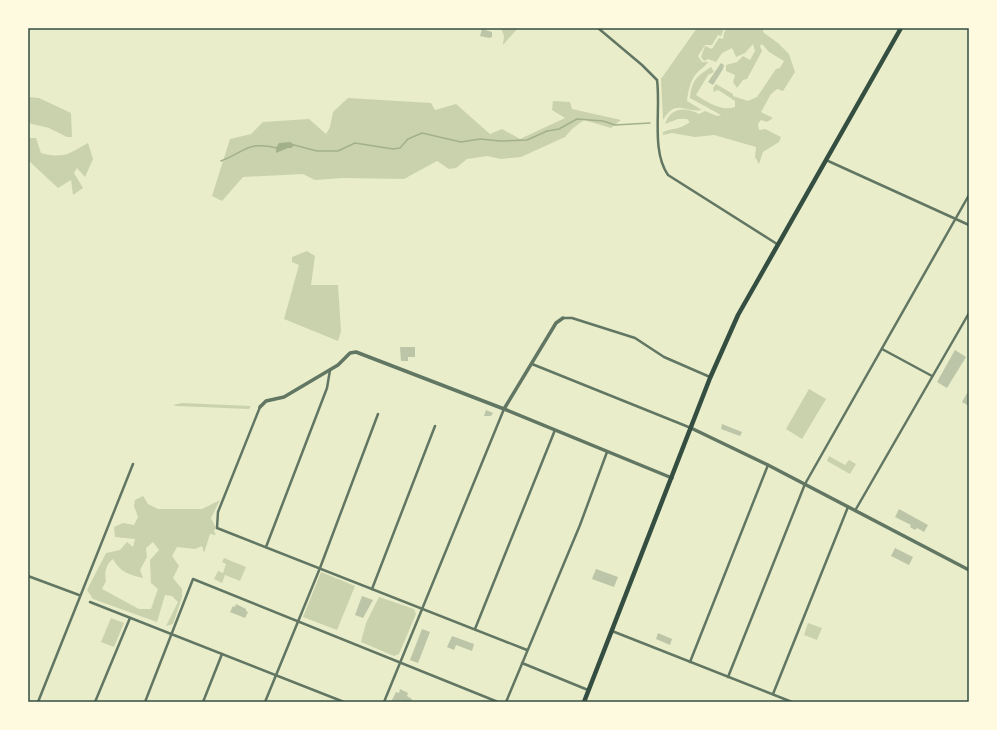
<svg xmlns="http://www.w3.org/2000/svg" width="997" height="730" viewBox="0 0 997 730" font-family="Lato,sans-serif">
<rect width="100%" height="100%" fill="#e9edc9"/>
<g fill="#cad2ad" fill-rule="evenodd">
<polygon points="501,28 518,28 503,45 504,36"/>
<path d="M697 28H724L721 36 718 35 712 45H705L698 56 702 62H708C704 68 700 69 696 74 690 81 688 92 687 101L702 110C684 113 676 98 663 120L661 79Z"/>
<path d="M727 28H762L764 33 778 43 789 54 795 72 783 91 777 89 771 94 761 112 773 118 767 122 761 120 758 124 759 130 765 129 781 137 779 142 763 152 759 164 755 157 756 147 714 135 695 137 672 133 663 135V132C675 127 677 131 690 122L687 119H678L665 124C670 108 685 106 699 114L705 111 717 116 721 115 690 98C692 80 696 77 711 67L714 72 708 75 696 95C707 102 722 112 735 107V101L718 90 714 92 713 88 716 84 733 94V96L748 101 757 97 776 69 780 68 784 61 769 52 762 44 760 46 762 51 747 79 743 80 737 88 733 82 735 75 726 71V65L737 62 743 56 750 60 755 51 753 44 745 53 736 57 732 48 722 53 716 62 708 59 704 61 701 57 705 46 712 49 719 38 723 39 724 33Z"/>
<polygon points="28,97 39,98 71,113 72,137 67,137 49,128 28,123"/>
<polygon points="348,98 431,103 435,110 456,104 490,134 502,129 520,139 565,118 552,110 553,101 570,102 572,109 621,120 611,128 584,120 572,129 565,137 521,157 501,159 487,156 467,159 456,168 449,169 437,161 404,179 342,178 315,180 303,174 243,177 222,201 212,196 230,139 251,134 263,122 309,119 326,134 330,127 333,112"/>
<path d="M28 138H36L41 153C64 159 68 154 88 143L93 159 85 177 77 168 74 173 83 188 73 195 71 180 58 188 28 160Z"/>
<polygon points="307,251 315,256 311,285 338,285 341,331 338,341 284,319 299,265 292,262 292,257"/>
<polygon points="809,389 826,399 802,439 786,429"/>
<polygon points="182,403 251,406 249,409 176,406 173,405"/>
<polygon points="829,456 845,465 849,460 856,464 850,474 827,461"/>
<path d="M143 496 148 504 158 509H202L220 500 211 518 216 528 214 531 216 535 210 534 204 553 202 546 195 549 177 547 172 556 179 566 173 578 182 589V597L173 624 166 626 178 602 172 596 165 595 157 622 93 599 87 590 106 553 120 550 127 542 133 547 135 539 115 537 114 527 123 523 134 525 138 517 134 506 135 500ZM153 542 159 550 150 560 151 583 158 589 151 609H139L102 589 106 581C104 573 106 564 113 559 120 572 129 575 143 578L140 570 147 557 146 548Z"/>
<polygon points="224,558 246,567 240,581 225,575 222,583 214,579 218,571 223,573 226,564 222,562"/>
<polygon points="321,572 355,586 337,630 303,617"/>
<polygon points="379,597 414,609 416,614 399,654 394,656 361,642 366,623"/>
<polygon points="111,618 124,623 114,647 101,642"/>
<polygon points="808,623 822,628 817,640 804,635"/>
</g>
<polygon fill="#a3b18a" points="290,142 295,145 291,148 288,148 276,153 276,148 279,143"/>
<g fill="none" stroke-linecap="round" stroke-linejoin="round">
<g stroke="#a3b18a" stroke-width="1.5">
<polyline points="294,145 317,151 338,151 355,143 393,149 400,148 408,139 422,133 461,142 480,139 500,141 527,140 547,131 559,129 577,119 603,121 615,125 650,123"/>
<path d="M221 161C247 151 246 141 277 148"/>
</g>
</g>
<g fill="#bcc5a7">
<polygon points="482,29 492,32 492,37 489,38 480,36"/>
<polygon points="721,63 724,65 723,69 713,85 708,82"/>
<polygon points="400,347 415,347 415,357 408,357 408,361 401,361"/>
<polygon points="955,350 966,357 947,388 937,382"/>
<polygon points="969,390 969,406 962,402"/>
<polygon points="486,410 493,413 491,416 484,416"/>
<polygon points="722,424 742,432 740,436 721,429"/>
<polygon points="899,509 928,525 924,532 917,528 915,530 910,527 911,525 895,517"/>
<polygon points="895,548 913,557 909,565 891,556"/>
<polygon points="596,569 618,577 614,587 592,579"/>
<polygon points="362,596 373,600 363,618 355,615"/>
<polygon points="236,604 246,609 246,611 248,612 245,618 230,612 233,606 235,607"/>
<polygon points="422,629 430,632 418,663 410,660"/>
<polygon points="658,633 672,639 670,645 656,639"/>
<polygon points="452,636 474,644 472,651 456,645 454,650 447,647"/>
<polygon points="400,689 408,693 407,696 412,699 411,702 391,702 396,692 399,693"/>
</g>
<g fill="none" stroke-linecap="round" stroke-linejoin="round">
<g stroke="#617663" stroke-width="2.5">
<path d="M598 28 642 65 657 80C661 109 651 151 668 175L777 244"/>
<polyline points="826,160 969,225"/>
<polyline points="563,318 572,318 635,338 664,357 710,377"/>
<polyline points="882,349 932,376"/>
<polyline points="532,364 691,428"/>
<polyline points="260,407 218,512 217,528 527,650"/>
<polyline points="856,509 969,313"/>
<polyline points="266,547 327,388 330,370"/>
<polyline points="28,576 79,595"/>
<polyline points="372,589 435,426"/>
<polyline points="90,602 344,702"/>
<polyline points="475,629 555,430"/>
<polyline points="612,631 792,702"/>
<polyline points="690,662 768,465"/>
<polyline points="522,663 588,690"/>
<polyline points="728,677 805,484 969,195"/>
<polyline points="773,694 848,507"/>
<polyline points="38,702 133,464"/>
<polyline points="95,702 130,618"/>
<polyline points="145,702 193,579 498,702"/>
<polyline points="203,702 222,654"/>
<polyline points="265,702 320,568 378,414"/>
<polyline points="384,702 504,409"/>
<polyline points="506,702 580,525 607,452"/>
</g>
<g stroke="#617663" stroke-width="3.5">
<polyline points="260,407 266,401 284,397 338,365 350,353 356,352 504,409 672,478"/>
<polyline points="504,409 556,323 563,318"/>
<polyline points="691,428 768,465 969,570"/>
</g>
<polyline stroke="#344e41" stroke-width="4.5" points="584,702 710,378 738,315 901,28"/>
</g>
<rect width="997" height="730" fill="none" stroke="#fefae0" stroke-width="58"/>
<rect x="29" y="29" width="939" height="672" fill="none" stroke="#344e41" stroke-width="1.5"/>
</svg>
